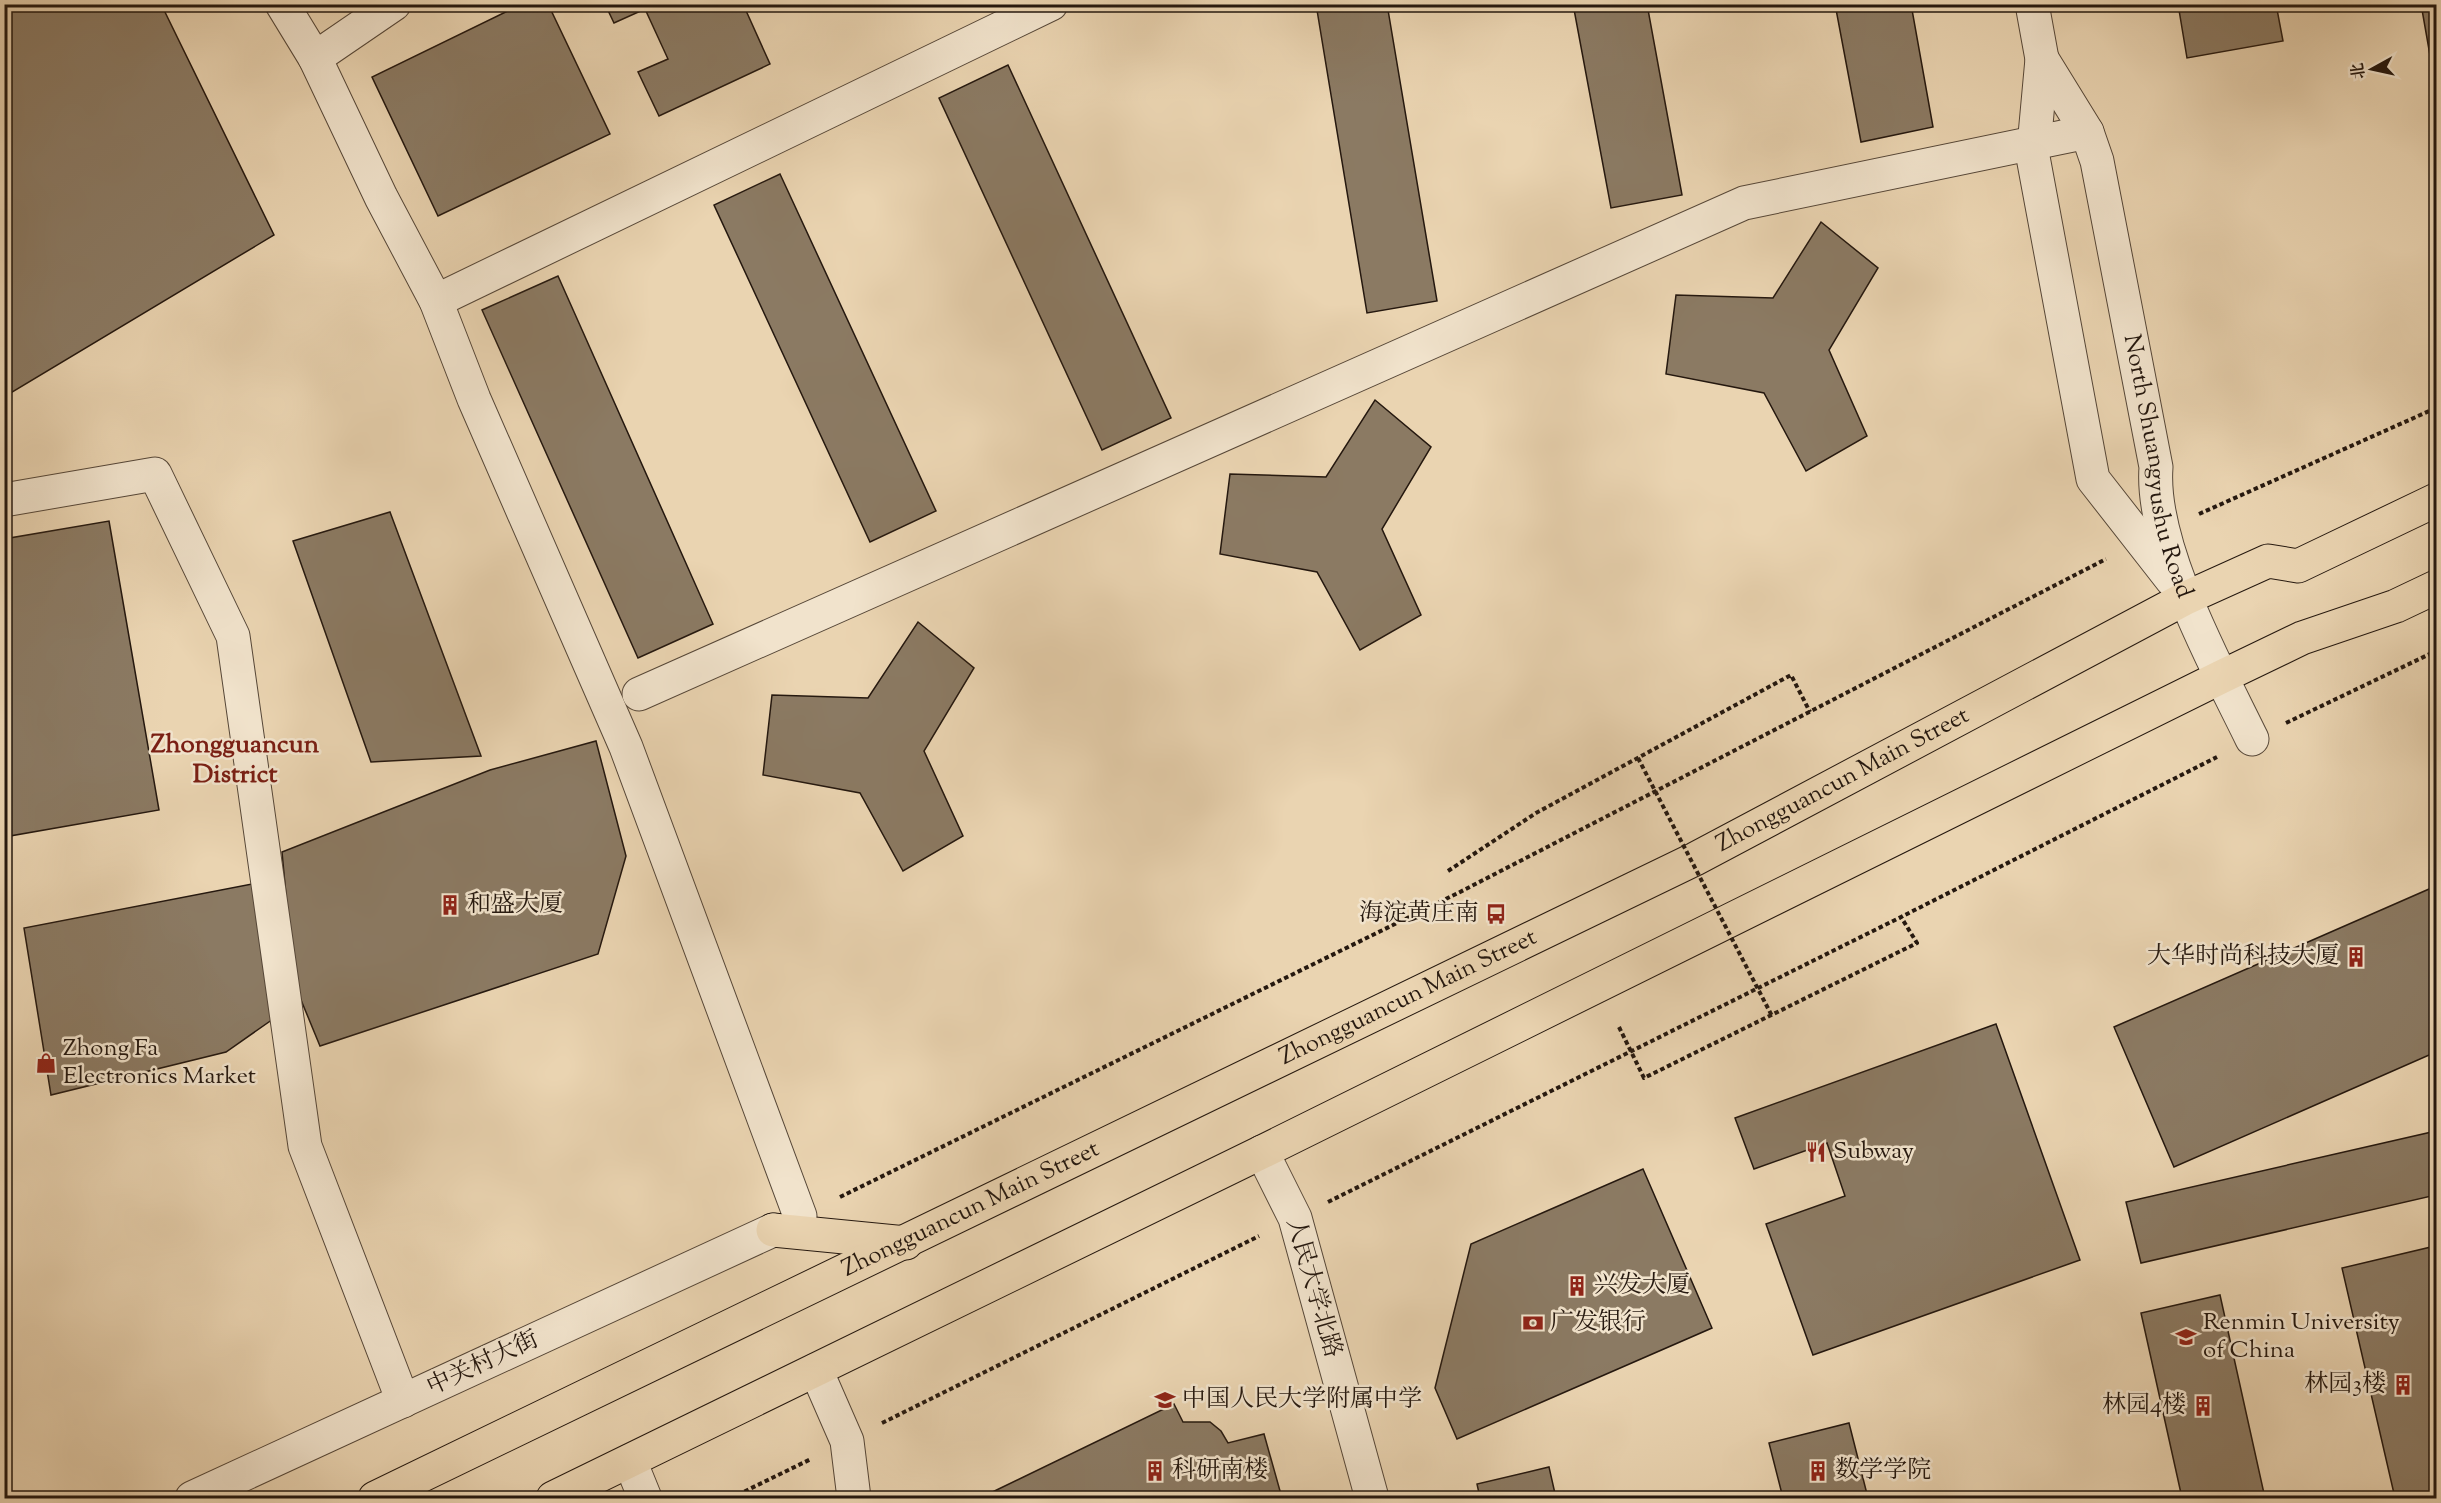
<svg xmlns="http://www.w3.org/2000/svg" width="2441" height="1503" viewBox="0 0 2441 1503" font-family="'Sorts Mill Goudy','Noto Serif SC',serif">
<rect width="100%" height="100%" fill="#ead4b1"/>
<filter id="stains"><feTurbulence type="fractalNoise" baseFrequency=".00333" numOctaves="4"/><feColorMatrix values="0 0 0 0 .2 0 0 0 0 .09 0 0 0 0 .02 0 0 0 .5 -.17"/></filter>
<radialGradient id="worn" r=".72"><stop offset=".6" stop-color="#630" stop-opacity="0"/><stop offset="1" stop-color="#630" stop-opacity=".3"/></radialGradient>
<g fill="#8b7a63" stroke="#25180f" stroke-width="1.5">
<polygon points="4,4 161,4 274,235 4,397"/>
<polygon points="522,4 548,4 610,134 438,216 372,77"/>
<polygon points="605,4 743,4 770,64 659,116 638,72 668,59 645,9 614,23"/>
<polygon points="1316,4 1387,4 1437,301 1367,313"/>
<polygon points="1573,4 1647,4 1682,195 1611,208"/>
<polygon points="1835,4 1911,4 1933,127 1861,142"/>
<polygon points="2178,4 2276,4 2283,41 2187,58"/>
<polygon points="2421,4 2436,4 2436,60 2431,61"/>
<polygon points="1008,65 1171,418 1102,450 939,98"/>
<polygon points="780,174 936,511 870,542 714,205"/>
<polygon points="1821,222 1878,268 1829,350 1867,436 1806,471 1764,393 1666,374 1676,295 1773,298"/>
<polygon points="558,276 713,624 638,658 482,310"/>
<polygon points="1375,400 1431,447 1382,529 1421,615 1360,650 1317,572 1220,554 1230,474 1326,477"/>
<polygon points="390,512 481,756 371,762 293,541"/>
<polygon points="109,521 159,810 4,837 4,539"/>
<polygon points="918,622 974,668 924,751 963,836 903,871 860,793 763,775 772,695 868,698"/>
<polygon points="596,741 626,856 598,954 320,1046 294,983 282,852 490,770"/>
<polygon points="262,882 276,1017 226,1052 51,1095 24,928"/>
<polygon points="2436,886 2436,1052 2174,1167 2114,1027"/>
<polygon points="1996,1024 2080,1260 1813,1355 1766,1224 1845,1196 1827,1143 1754,1169 1735,1118"/>
<polygon points="2436,1131 2436,1195 2141,1263 2126,1202"/>
<polygon points="1643,1169 1712,1328 1457,1439 1435,1388 1471,1244"/>
<polygon points="2431,1247 2436,1272 2436,1498 2395,1498 2342,1268"/>
<polygon points="2220,1295 2265,1498 2182,1498 2141,1313"/>
<polygon points="1174,1404 1183,1422 1210,1422 1221,1431 1228,1443 1264,1434 1282,1498 980,1498"/>
<polygon points="1849,1423 1868,1498 1783,1498 1769,1443"/>
<polygon points="1549,1467 1556,1498 1480,1498 1477,1484"/>
</g>
<g fill="none" stroke-linecap="round" stroke-linejoin="round">
<g stroke="#564738" stroke-width="35">
<g id="minor">
<polyline points="282,4 315,58 381,197 436,301 474,399 626,747 800,1216"/>
<polyline points="2032,4 2042,59 2033,157 2093,479 2172,580"/>
<polyline points="315,58 394,4"/>
<path id="s1" d="M2042 59 2087 132 2097 161 2156 467C2150 546 2217 667 2252 739"/>
<polyline points="436,301 1051,4"/>
<polyline points="4,500 155,474 233,636 305,1146 403,1401"/>
<polyline points="639,694 1744,203 2087,132"/>
<polyline points="1262,1152 1295,1218 1372,1498"/>
<polyline points="816,1370 847,1441 854,1498"/>
<polyline points="630,1461 645,1498"/>
<polyline points="192,1498 773,1230"/>
</g>
</g>
<g stroke="#25180f" stroke-width="35">
<g id="major">
<polyline points="773,1230 906,1243"/>
<path id="s2" d="M375 1498 1695 859 2186 598 2268 561 2298 566 2436 500"/>
<polyline points="553,1498 1262,1152 2221,677 2302,638 2396,606 2436,587"/>
</g>
</g>
<g stroke="#25180f" stroke-width="4" stroke-dasharray="4.5 3" stroke-linecap="butt">
<polyline points="2199,514 2436,408"/>
<polyline points="2286,723 2436,651"/>
<polyline points="1448,871 1536,813 1791,675 1810,712"/>
<polyline points="1619,1027 1644,1078 1917,943 1901,917"/>
<polyline points="840,1197 1458,893 2106,559"/>
<polyline points="1328,1202 1901,917 2217,757"/>
<polyline points="882,1423 1259,1236"/>
<polyline points="731,1498 811,1459"/>
</g>
<use href="#minor" stroke="#f1e3cc" stroke-width="33"/>
<use href="#major" stroke="#ead4b1" stroke-width="33"/>
<polyline stroke="#25180f" stroke-width="4" stroke-dasharray="4.5 3" stroke-linecap="butt" points="1638,758 1772,1016"/>
</g>
<defs>
<g id="building-bare" transform="scale(1.62)"><path d="M-4-6H4V6H1V3H-1V6H-4ZM-2.5-4.3h1.7v1.8h-1.7ZM.8-4.3h1.7v1.8H.8ZM-2.5-1h1.7V.8h-1.7ZM.8-1h1.7V.8H.8Z" fill="#8f2418" stroke="#f1e3cc" stroke-width="2.5" paint-order="stroke"/></g>
<g id="bus-bare" transform="scale(1.62)"><path d="M-5-6H5V4H4V6H2V4H-2V6H-4V4H-5ZM-3.5-4V0h7V-4ZM-3.5 1.2v1.5H-2V1.2ZM2 1.2v1.5H3.5V1.2Z" fill="#8f2418" stroke="#f1e3cc" stroke-width="2.5" paint-order="stroke"/></g>
<g id="shop-bare" transform="scale(1.62)"><path d="M-5-2.5h2.3a2.7 3.5 0 0 1 5.4 0H5L5.5 6h-11ZM-1.5-2.5h3a1.5 2.3 0 0 0-3 0Z" fill="#8f2418" stroke="#f1e3cc" stroke-width="2.5" paint-order="stroke"/></g>
<g id="restaurant-bare" transform="scale(1.62)"><path d="M-5-6h1v4h1v-4h1v4h1v-4h1v5L-1.5 .5V6h-2V.5L-5-1ZM5-6V6H3V1.5H1.5Q1.5-4 5-6Z" fill="#8f2418" stroke="#f1e3cc" stroke-width="2.5" paint-order="stroke"/></g>
<g id="bank-bare" transform="scale(1.62)"><path d="M-6-4H6V4H-6ZM0-2.3a2.3 2.3 0 1 0 0 4.6a2.3 2.3 0 1 0 0-4.6Z" fill="#8f2418" stroke="#f1e3cc" stroke-width="2.5" paint-order="stroke"/></g>
<g id="university-bare" transform="scale(1.62)"><path d="M0-5L7-2L0 1L-7-2ZM-4 1L0 2.5L4 1V4Q0 6-4 4Z" fill="#8f2418" stroke="#f1e3cc" stroke-width="2.5" paint-order="stroke"/></g>
<g id="school-bare" transform="scale(1.62)"><path d="M0-5L7-2L0 1L-7-2ZM-4 1L0 2.5L4 1V4Q0 6-4 4Z" fill="#8f2418" stroke="#f1e3cc" stroke-width="2.5" paint-order="stroke"/></g>
</defs>
<g fill-rule="evenodd">
<use href="#building-bare" x="450" y="905"/>
<use href="#bus-bare" x="1496" y="914"/>
<use href="#building-bare" x="2356" y="957"/>
<use href="#shop-bare" x="46" y="1063"/>
<use href="#restaurant-bare" x="1816" y="1152"/>
<use href="#building-bare" x="1577" y="1286"/>
<use href="#bank-bare" x="1533" y="1323"/>
<use href="#university-bare" x="2186" y="1337"/>
<use href="#building-bare" x="2403" y="1385"/>
<use href="#school-bare" x="1165" y="1400"/>
<use href="#building-bare" x="2203" y="1406"/>
<use href="#building-bare" x="1155" y="1471"/>
<use href="#building-bare" x="1818" y="1471"/>
</g>
<g text-anchor="middle" dominant-baseline="central" stroke-width="5" stroke-linejoin="round" paint-order="stroke">
<g font-size="24" fill="#25180f" stroke="#f1e3cc">
<text stroke="none"><textPath href="#s1" startOffset="428">North Shuangyushu Road</textPath></text>
<text stroke="none"><textPath href="#s2" startOffset="1634">Zhongguancun Main Street</textPath></text>
<text stroke="none"><textPath href="#s2" startOffset="1148">Zhongguancun Main Street</textPath></text>
<text stroke="none"><textPath href="#s2" startOffset="662">Zhongguancun Main Street</textPath></text>
<text transform="translate(1313 1288) rotate(74)">人民大学北路</text>
<text transform="translate(483 1364) rotate(-25)">中关村大街</text>
</g>
<g font-size="24" fill="#25180f" stroke="#f1e3cc" text-anchor="start">
<text x="467" y="905">和盛大厦</text>
<text x="1479" y="914" text-anchor="end">海淀黄庄南</text>
<text x="2339" y="957" text-anchor="end">大华时尚科技大厦</text>
<text x="63" y="1049">Zhong Fa<tspan x="63" dy="28">Electronics Market</tspan></text>
<text x="1833" y="1152">Subway</text>
<text x="1594" y="1286">兴发大厦</text>
<text x="1550" y="1323">广发银行</text>
<text x="2203" y="1323">Renmin University<tspan x="2203" dy="28">of China</tspan></text>
<text x="2386" y="1385" text-anchor="end">林园3楼</text>
<text x="1182" y="1400">中国人民大学附属中学</text>
<text x="2186" y="1406" text-anchor="end">林园4楼</text>
<text x="1172" y="1471">科研南楼</text>
<text x="1835" y="1471">数学学院</text>
</g>
<g font-size="26" font-weight="bold" fill="#7a1f14" stroke="#f1e3cc">
<text x="235" y="745">Zhongguancun<tspan x="235" dy="30">District</tspan></text>
</g>
</g>
<rect width="2441" height="1503" fill="none" stroke="#ead4b1" stroke-width="24"/>
<rect x="6" y="6" width="2429" height="1491" fill="none" stroke="#25180f" stroke-width="3"/>
<rect x="12" y="12" width="2417" height="1479" fill="none" stroke="#25180f" stroke-width="1.5"/>
<g transform="translate(2372 69) rotate(262)" stroke="#f1e3cc" stroke-width="4.5" paint-order="stroke">
<path d="M0-4.5L10 22L0 15L-10 22Z" fill="#25180f"/>
<text y="-9" font-size="16" font-weight="bold" text-anchor="middle" fill="#25180f">北</text>
</g>
<rect width="100%" height="100%" filter="url(#stains)"/>
<rect width="100%" height="100%" fill="url(#worn)"/>
</svg>
